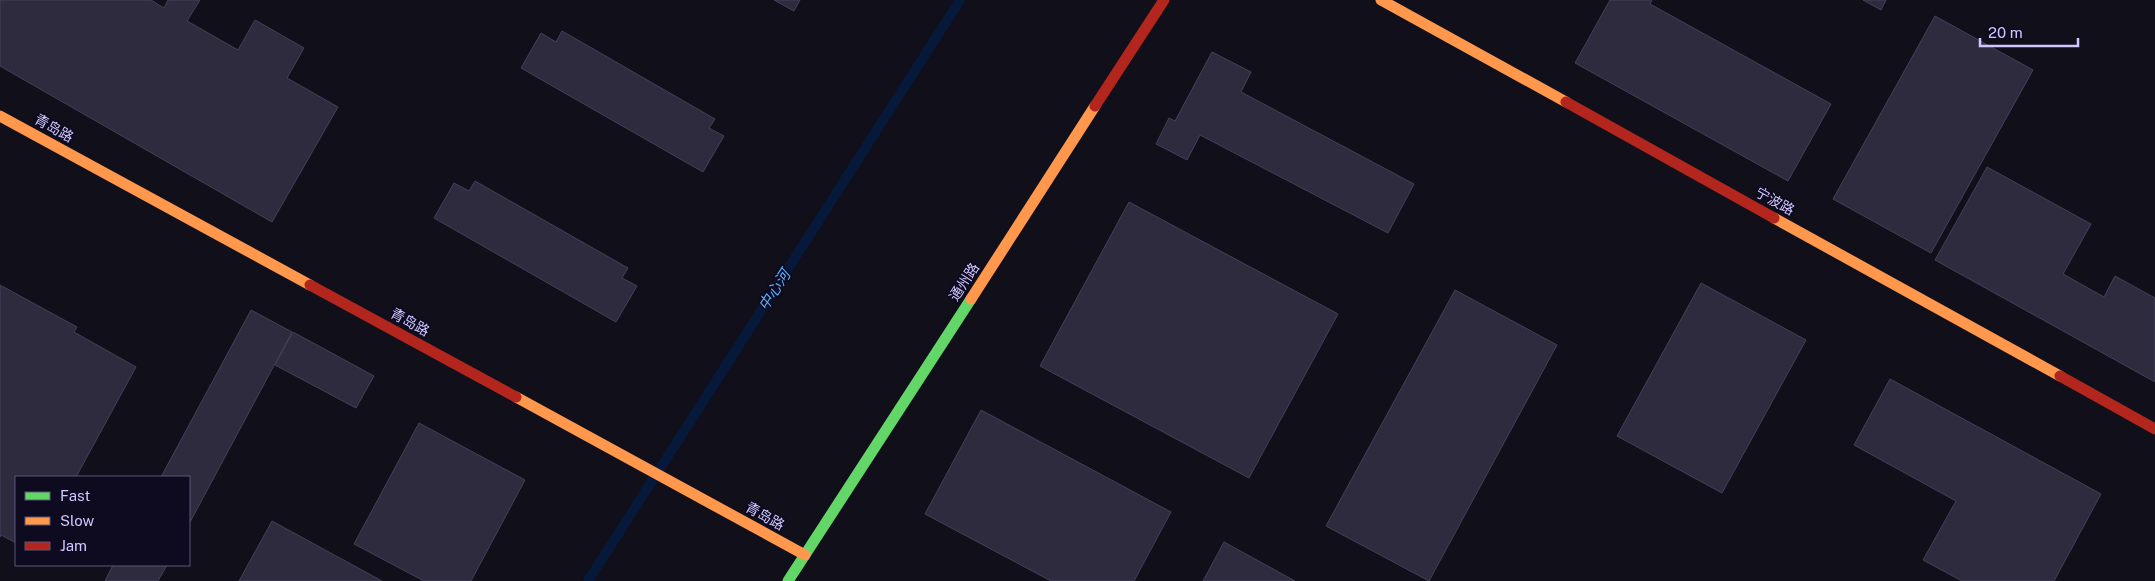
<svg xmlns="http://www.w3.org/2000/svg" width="2155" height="581" viewBox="0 0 2155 581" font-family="'Public Sans','Noto Sans SC',sans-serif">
<rect width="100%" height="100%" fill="#110f1a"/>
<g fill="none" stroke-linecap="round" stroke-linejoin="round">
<polyline stroke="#06193a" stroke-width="10" points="588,581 960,0"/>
</g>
<g fill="#2f2b3e" stroke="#444059">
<polygon points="0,0 151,0 164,8 168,0 200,0 187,21 238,50 255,20 304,48 287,78 338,107 272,222 0,66"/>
<polygon points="774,0 800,0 794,11"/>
<polygon points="1610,0 1652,0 1650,4 1831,104 1788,181 1575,63"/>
<polygon points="1863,0 1886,0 1881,10"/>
<polygon points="1935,16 2033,70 1931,253 1833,199"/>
<polygon points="562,31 715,119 709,128 724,136 703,172 521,68 541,33 556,42"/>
<polygon points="1212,52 1251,72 1241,92 1414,184 1388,233 1200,135 1187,160 1156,144 1169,118 1175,121"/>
<polygon points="1987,167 2091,224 2063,274 2104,297 2115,276 2155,298 2155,382 1935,260"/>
<polygon points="475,181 628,268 622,278 637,286 616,322 434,218 454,183 469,191"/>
<polygon points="1129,202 1338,314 1249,478 1040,366"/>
<polygon points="1701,283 1806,340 1722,493 1617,436"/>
<polygon points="0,285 77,327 74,332 136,367 76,477 16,477 16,543 1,535 0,537"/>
<polygon points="1455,290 1557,345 1429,581 1326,526"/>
<polygon points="251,310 292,332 189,524 189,477 161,477"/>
<polygon points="293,332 374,376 356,408 275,365"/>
<polygon points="1890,379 2101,494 2054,581 1962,581 1923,560 1956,501 1854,445"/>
<polygon points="981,410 1171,512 1134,581 1051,581 925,514"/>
<polygon points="419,423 525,480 471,581 424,581 354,544"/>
<polygon points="272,521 382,581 239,581"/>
<polygon points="1224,542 1295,581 1203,581"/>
<polygon points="113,565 167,565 158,581 105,581"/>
</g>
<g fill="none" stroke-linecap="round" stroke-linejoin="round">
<polyline stroke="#63d668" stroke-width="11" points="788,581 971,299"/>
<g stroke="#ff974d" stroke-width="11">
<polyline points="1381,0 1566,102"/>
<polyline points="0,116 310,285"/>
<polyline points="1774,218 2060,376"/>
<polyline points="971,299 1095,106"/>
<polyline points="516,397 805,555"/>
</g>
<g stroke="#b3261e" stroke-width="11">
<polyline points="1566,102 1774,218"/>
<polyline points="1095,106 1164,0"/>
<polyline points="310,285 516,397"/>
<polyline points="2060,376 2155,429"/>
</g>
</g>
<g text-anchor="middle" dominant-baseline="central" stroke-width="4" stroke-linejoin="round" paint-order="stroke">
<g font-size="14" fill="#cec8ff" stroke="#0e0a1f">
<text transform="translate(54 128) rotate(29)">青岛路</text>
<text transform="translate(1775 201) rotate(29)">宁波路</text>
<text transform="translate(964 282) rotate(-57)">通州路</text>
<text transform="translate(410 322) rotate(29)">青岛路</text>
<text transform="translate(765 516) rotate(29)">青岛路</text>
</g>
<g font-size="15" font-style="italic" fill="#56b2ff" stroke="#0e0a1f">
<text transform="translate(774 290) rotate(-57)">中心河</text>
</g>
</g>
<rect x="15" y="476" width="175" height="90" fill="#0e0a1f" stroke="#5b5679"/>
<rect x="25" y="492" width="25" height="8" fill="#63d668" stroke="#5b5679"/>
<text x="60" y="501" font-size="15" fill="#cec8ff">Fast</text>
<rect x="25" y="517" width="25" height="8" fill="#ff974d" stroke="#5b5679"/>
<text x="60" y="526" font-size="15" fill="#cec8ff">Slow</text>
<rect x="25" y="542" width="25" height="8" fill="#b3261e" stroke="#5b5679"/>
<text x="60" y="551" font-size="15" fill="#cec8ff">Jam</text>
<path d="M1980 38v8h98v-8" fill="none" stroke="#cec8ff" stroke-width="2.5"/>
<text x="1988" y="38" font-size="15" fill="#cec8ff" stroke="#0e0a1f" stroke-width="4" paint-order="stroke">20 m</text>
</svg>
